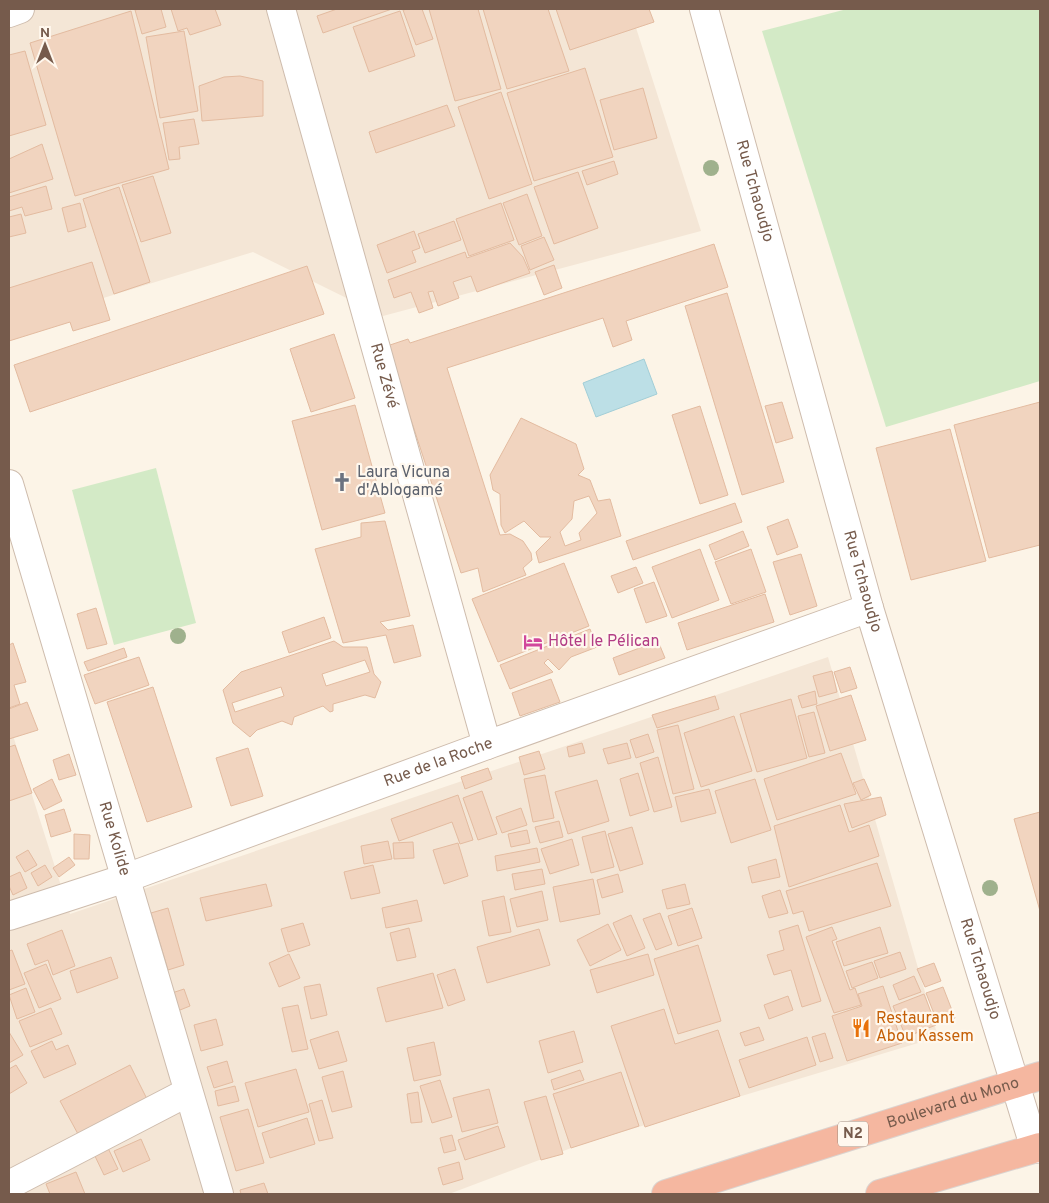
<svg xmlns="http://www.w3.org/2000/svg" width="1049" height="1203" viewBox="0 0 1049 1203" font-family="Overpass,sans-serif">
<rect width="100%" height="100%" fill="#fcf4e7"/>
<g fill="#f4e6d6">
<polygon points="9,9 630,9 701,231 383,316 253,252 9,327"/>
<polygon points="828,657 938,1037 582,1144 449,1194 9,1194 9,723 70,914"/>
</g>
<g fill="#d3eac6">
<polygon points="847,9 1040,9 1040,381 886,427 762,31"/>
<polygon points="156,468 196,623 114,645 72,490"/>
</g>
<polygon fill="#bcdfe6" stroke="#a2ced7" points="644,359 657,394 596,417 583,383"/>
<g fill="#f1d4bf" stroke="#e3bba0" fill-rule="evenodd">
<polygon points="139,9 161,9 166,27 142,34 135,10"/>
<polygon points="171,9 215,9 221,25 190,35 187,28 178,31"/>
<polygon points="337,9 392,9 323,33 317,16"/>
<polygon points="408,9 422,9 433,39 416,45 403,10"/>
<polygon points="429,9 478,9 501,89 455,101"/>
<polygon points="483,9 548,9 569,71 507,89"/>
<polygon points="556,9 649,9 654,22 570,50"/>
<polygon points="131,11 169,169 75,196 30,43"/>
<polygon points="400,11 415,56 369,72 353,27"/>
<polygon points="184,31 198,111 160,118 146,37"/>
<polygon points="25,51 46,125 9,136 9,55"/>
<polygon points="585,68 613,157 534,181 507,93"/>
<polygon points="240,76 263,81 263,116 202,121 199,86 224,77"/>
<polygon points="643,88 657,138 614,150 600,100"/>
<polygon points="501,92 532,184 489,199 458,107"/>
<polygon points="447,105 455,126 376,153 369,132"/>
<polygon points="194,119 199,144 179,147 180,159 169,160 163,123"/>
<polygon points="42,144 53,179 9,193 9,159"/>
<polygon points="614,161 618,174 587,185 582,171"/>
<polygon points="578,172 598,228 554,244 534,187"/>
<polygon points="153,176 171,233 141,242 122,185"/>
<polygon points="46,186 52,209 25,216 22,207 9,211 9,197"/>
<polygon points="119,187 150,282 114,294 83,199"/>
<polygon points="527,194 542,236 519,245 503,203"/>
<polygon points="80,203 86,227 68,232 62,208"/>
<polygon points="501,203 514,240 469,256 456,219"/>
<polygon points="21,214 26,233 9,237 9,217"/>
<polygon points="454,221 461,240 425,253 418,234"/>
<polygon points="414,231 420,248 412,251 416,262 387,273 377,245"/>
<polygon points="544,237 554,260 530,270 521,246"/>
<polygon points="510,243 523,257 530,273 477,292 471,276 453,282 459,298 438,306 433,291 428,292 433,308 419,313 411,292 394,298 388,280 465,252 467,258"/>
<polygon points="714,244 728,287 626,321 632,340 613,347 603,318 447,368 500,535 510,534 523,541 531,553 532,560 523,568 526,575 483,592 478,568 461,573 387,346 408,339 410,343"/>
<polygon points="92,262 110,320 73,331 70,322 9,341 9,288"/>
<polygon points="554,265 562,288 544,295 535,272"/>
<polygon points="307,266 324,314 30,412 14,365"/>
<polygon points="727,293 784,482 742,495 685,306"/>
<polygon points="334,334 355,398 311,412 290,349"/>
<polygon points="782,402 793,438 776,443 765,406"/>
<polygon points="1040,402 1040,545 989,558 954,425"/>
<polygon points="355,405 385,513 322,530 292,421"/>
<polygon points="700,406 728,495 700,504 672,415"/>
<path d="M521 418 576 444 584 469 578 475 590 480 598 501 610 499 621 536 539 563 536 552 551 537H540L524 521 505 533 501 525 500 494 493 490 490 475ZM589 496 597 513 579 533 581 540 565 546 560 532 572 519 574 501Z"/>
<polygon points="950,429 986,561 911,580 876,448"/>
<polygon points="735,503 742,522 633,560 626,541"/>
<polygon points="788,519 798,547 777,555 767,527"/>
<polygon points="385,521 410,616 380,622 388,630 413,625 421,656 394,663 386,635 343,643 315,549 361,537 361,523"/>
<polygon points="743,531 749,546 715,560 709,545"/>
<polygon points="700,549 719,600 672,618 652,567"/>
<polygon points="751,549 766,592 731,604 715,562"/>
<polygon points="801,554 817,606 790,615 773,562"/>
<polygon points="564,563 589,626 498,662 472,599"/>
<polygon points="636,567 643,583 618,593 611,576"/>
<polygon points="654,582 667,616 646,623 634,589"/>
<polygon points="765,594 774,622 687,650 678,623"/>
<polygon points="96,608 107,644 87,649 77,614"/>
<polygon points="324,617 331,638 289,653 282,632"/>
<polygon points="590,629 597,647 571,657 559,670 548,659 544,663 553,672 510,689 500,665"/>
<path d="M334 641 343 647H367L374 674 381 682 375 698 365 695 333 704V711L330 712 323 706 294 717 292 725 282 721 257 730 250 737 233 723 223 690 241 672ZM365 660 370 672 326 686 322 674ZM281 687 284 696 235 712 232 703Z"/>
<polygon points="658,641 665,658 619,675 613,658"/>
<polygon points="13,643 26,682 14,685 20,704 9,708 9,645"/>
<polygon points="124,648 127,657 88,671 84,662"/>
<polygon points="139,657 149,685 95,704 84,675"/>
<polygon points="850,667 857,688 841,693 834,672"/>
<polygon points="832,671 837,692 819,697 813,676"/>
<polygon points="551,679 560,702 520,716 512,693"/>
<polygon points="153,687 192,807 147,822 107,702"/>
<polygon points="815,691 817,704 802,708 798,696"/>
<polygon points="851,695 866,740 830,751 816,706"/>
<polygon points="715,696 719,709 657,728 652,715"/>
<polygon points="791,699 807,758 757,772 740,714"/>
<polygon points="27,702 38,730 9,739 9,709"/>
<polygon points="814,712 825,753 809,757 798,716"/>
<polygon points="734,716 752,771 701,787 684,733"/>
<polygon points="678,725 694,789 673,794 657,730"/>
<polygon points="648,734 654,752 636,758 630,740"/>
<polygon points="582,743 585,753 569,757 567,747"/>
<polygon points="627,743 631,758 608,764 603,749"/>
<polygon points="15,745 32,793 9,801 9,747"/>
<polygon points="248,748 263,796 231,806 216,758"/>
<polygon points="539,751 545,769 524,775 519,757"/>
<polygon points="841,753 856,794 777,820 764,779"/>
<polygon points="69,754 76,775 59,780 53,760"/>
<polygon points="658,757 672,807 654,812 640,763"/>
<polygon points="488,768 492,779 465,789 461,777"/>
<polygon points="638,773 649,810 630,816 620,779"/>
<polygon points="545,775 554,818 533,822 524,779"/>
<polygon points="52,779 62,801 44,810 33,789"/>
<polygon points="755,779 771,830 731,843 715,791"/>
<polygon points="864,779 871,795 861,800 853,783"/>
<polygon points="597,780 609,821 568,834 555,792"/>
<polygon points="709,789 716,813 681,822 675,797"/>
<polygon points="482,791 497,834 478,840 463,798"/>
<polygon points="458,795 473,840 460,844 452,822 399,841 391,819"/>
<polygon points="881,797 886,815 852,828 844,804"/>
<polygon points="840,805 849,832 869,825 879,856 789,887 774,826"/>
<polygon points="521,808 527,825 502,833 496,817"/>
<polygon points="64,809 71,831 51,837 45,815"/>
<polygon points="1040,812 1040,911 1014,819"/>
<polygon points="559,821 563,837 540,843 535,827"/>
<polygon points="632,827 643,864 620,871 608,834"/>
<polygon points="527,830 530,843 511,847 508,834"/>
<polygon points="605,831 614,867 591,873 582,837"/>
<polygon points="74,834 90,835 89,859 74,859"/>
<polygon points="572,839 579,865 550,874 541,849"/>
<polygon points="388,841 392,859 364,864 361,846"/>
<polygon points="413,842 414,858 394,859 393,843"/>
<polygon points="458,843 468,876 444,884 433,850"/>
<polygon points="537,848 540,862 497,871 495,856"/>
<polygon points="28,850 37,865 25,872 16,857"/>
<polygon points="69,857 75,865 59,877 53,868"/>
<polygon points="776,859 780,877 752,883 748,867"/>
<polygon points="877,863 891,906 809,931 803,911 793,914 786,891"/>
<polygon points="45,865 52,877 38,886 31,873"/>
<polygon points="373,865 380,893 351,899 344,872"/>
<polygon points="542,869 545,884 515,890 512,874"/>
<polygon points="20,872 27,888 13,895 9,886 9,877"/>
<polygon points="618,874 623,892 602,898 597,880"/>
<polygon points="593,879 600,914 560,922 553,887"/>
<polygon points="266,884 272,906 206,921 200,898"/>
<polygon points="685,884 690,904 667,909 662,890"/>
<polygon points="780,890 788,913 769,918 762,896"/>
<polygon points="542,891 548,920 517,927 510,899"/>
<polygon points="504,896 511,932 489,936 482,901"/>
<polygon points="417,900 422,921 386,928 382,908"/>
<polygon points="168,908 184,965 168,970 151,913"/>
<polygon points="692,908 702,938 678,946 668,916"/>
<polygon points="660,913 672,944 656,950 643,919"/>
<polygon points="631,915 645,948 627,956 613,923"/>
<polygon points="303,923 310,945 288,952 281,929"/>
<polygon points="608,924 621,950 590,966 577,940"/>
<polygon points="798,925 821,1001 802,1007 791,970 774,975 767,955 784,950 779,931"/>
<polygon points="832,927 837,939 832,941 850,990 855,988 861,1005 834,1013 806,937"/>
<polygon points="880,927 888,953 844,966 836,942"/>
<polygon points="409,928 416,957 397,961 390,933"/>
<polygon points="539,929 550,965 487,983 477,947"/>
<polygon points="62,930 75,966 53,975 48,960 35,965 27,944"/>
<polygon points="698,945 721,1021 678,1034 654,959"/>
<polygon points="12,950 25,984 9,990 9,951"/>
<polygon points="900,952 906,969 880,978 874,961"/>
<polygon points="289,954 300,978 279,987 269,963"/>
<polygon points="648,954 654,975 597,993 590,970"/>
<polygon points="111,957 118,978 77,993 70,971"/>
<polygon points="872,962 878,978 852,988 846,971"/>
<polygon points="934,963 941,981 925,987 917,969"/>
<polygon points="46,964 61,999 39,1008 24,973"/>
<polygon points="455,969 465,1000 448,1006 437,975"/>
<polygon points="433,973 443,1008 386,1022 377,988"/>
<polygon points="914,976 921,992 899,1000 893,985"/>
<polygon points="320,984 327,1015 311,1019 304,987"/>
<polygon points="883,986 902,1043 847,1061 832,1016 862,1006 858,994"/>
<polygon points="943,987 955,1018 938,1024 926,993"/>
<polygon points="26,988 35,1012 17,1019 9,995"/>
<polygon points="184,989 190,1006 175,1012 169,994"/>
<polygon points="924,994 936,1025 906,1037 893,1006"/>
<polygon points="788,996 793,1010 769,1019 764,1005"/>
<polygon points="298,1005 308,1049 292,1052 282,1008"/>
<polygon points="51,1008 62,1034 30,1047 19,1021"/>
<polygon points="664,1009 675,1044 718,1030 740,1096 645,1127 611,1026"/>
<polygon points="216,1019 223,1045 201,1051 194,1025"/>
<polygon points="759,1027 764,1040 745,1046 740,1033"/>
<polygon points="338,1031 347,1061 319,1069 310,1040"/>
<polygon points="574,1031 583,1062 548,1073 539,1041"/>
<polygon points="9,1032 23,1055 9,1063"/>
<polygon points="825,1033 833,1058 820,1062 812,1037"/>
<polygon points="807,1037 816,1065 749,1088 739,1060"/>
<polygon points="52,1041 56,1050 68,1045 76,1064 44,1078 31,1051"/>
<polygon points="434,1042 441,1075 414,1081 407,1048"/>
<polygon points="227,1061 233,1082 214,1088 207,1067"/>
<polygon points="16,1065 27,1083 9,1094 9,1069"/>
<polygon points="130,1065 147,1099 78,1134 60,1101"/>
<polygon points="296,1069 309,1112 258,1127 245,1083"/>
<polygon points="580,1070 584,1080 554,1090 551,1080"/>
<polygon points="343,1071 352,1107 332,1112 322,1077"/>
<polygon points="621,1072 639,1126 571,1148 553,1094"/>
<polygon points="440,1080 452,1117 432,1123 420,1086"/>
<polygon points="235,1086 239,1101 218,1106 215,1091"/>
<polygon points="489,1089 498,1123 462,1132 453,1098"/>
<polygon points="418,1092 422,1122 411,1123 407,1094"/>
<polygon points="546,1096 563,1154 541,1160 524,1102"/>
<polygon points="322,1100 333,1138 319,1141 309,1104"/>
<polygon points="248,1109 264,1163 236,1171 220,1117"/>
<polygon points="307,1118 315,1144 270,1158 262,1133"/>
<polygon points="498,1126 505,1147 465,1160 458,1140"/>
<polygon points="452,1135 456,1150 444,1153 440,1138"/>
<polygon points="141,1139 150,1160 123,1172 114,1151"/>
<polygon points="107,1146 118,1169 104,1175 93,1152"/>
<polygon points="459,1162 463,1179 443,1185 438,1168"/>
<polygon points="76,1172 85,1194 50,1194 46,1184"/>
<polygon points="264,1183 268,1194 241,1194 240,1190"/>
</g>
<g fill="none" stroke-linecap="round" stroke-linejoin="round">
<g stroke="#cebcad" stroke-width="30">
<g id="street">
<path id="s1" d="M281 9 487 745"/>
<path id="s2" d="M704 9 869 608 1035 1149"/>
<polyline points="9,13 20,9"/>
<path id="s3" d="M9 484 219 1194"/>
<path id="s4" d="M9 916 126 878 487 745 869 608"/>
<polyline points="9,1185 188,1092"/>
</g>
</g>
<g stroke="#dbd4d0" stroke-width="30">
<g id="highway">
<path id="s5" d="M666 1194 1040 1076"/>
<polyline points="880,1194 1040,1147"/>
</g>
</g>
<use href="#street" stroke="#fff" stroke-width="28"/>
<use href="#highway" stroke="#f5b7a0" stroke-width="28"/>
</g>
<g fill="#9fb18d">
<circle cx="711" cy="168" r="8"/>
<circle cx="178" cy="636" r="8"/>
<circle cx="990" cy="888" r="8"/>
</g>
<defs>
<g id="church-bare" transform="scale(1.5)"><path d="M-1.2-6h2.4v3.5h3.3v2.4h-3.3V6h-2.4V-.1h-3.3v-2.4h3.3Z" fill="#6b7280" stroke="#fff8ee" stroke-width="2.5" paint-order="stroke"/></g>
<g id="hotel-bare" transform="scale(1.5)"><path d="M-6-4.5h1.5V1H6V5H4.5V3h-9V5H-6ZM-4 0a1.8 1.8 0 1 1 3.6 0ZM.5 0V-2.5h3Q6-2.5 6 0Z" fill="#d1479c" stroke="#fff8ee" stroke-width="2.5" paint-order="stroke"/></g>
<g id="restaurant-bare" transform="scale(1.5)"><path d="M-5-6h1v4h1v-4h1v4h1v-4h1v5L-1.5 .5V6h-2V.5L-5-1ZM5-6V6H3V1.5H1.5Q1.5-4 5-6Z" fill="#e8710a" stroke="#fff8ee" stroke-width="2.5" paint-order="stroke"/></g>
</defs>
<g fill-rule="evenodd">
<use href="#church-bare" x="342" y="482"/>
<use href="#hotel-bare" x="533" y="642"/>
<use href="#restaurant-bare" x="861" y="1028"/>
</g>
<g text-anchor="middle" dominant-baseline="central" stroke-width="4.5" stroke-linejoin="round" paint-order="stroke">
<rect fill="#fff8ee" stroke="#9f8a7d" stroke-width="1" x="838" y="1121.5" width="30" height="25" rx="4"/>
<g font-size="15" font-weight="bold" fill="#765b4c">
<text x="853" y="1134">N2</text>
</g>
<g font-size="16" fill="#765b4c" stroke="#fff8ee">
<text stroke="none"><textPath href="#s2" startOffset="189">Rue Tchaoudjo</textPath></text>
<text stroke="none"><textPath href="#s1" startOffset="381">Rue Zévé</textPath></text>
<text stroke="none"><textPath href="#s2" startOffset="594">Rue Tchaoudjo</textPath></text>
<text stroke="none"><textPath href="#s4" startOffset="456">Rue de la Roche</textPath></text>
<text stroke="none"><textPath href="#s3" startOffset="370">Rue Kolide</textPath></text>
<text stroke="none"><textPath href="#s2" startOffset="999">Rue Tchaoudjo</textPath></text>
<text stroke="none"><textPath href="#s5" startOffset="301">Boulevard du Mono</textPath></text>
</g>
<g font-size="16" fill="#5b616d" stroke="#fff8ee" text-anchor="start">
<text x="357" y="473">Laura Vicuna<tspan x="357" dy="18">d'Ablogamé</tspan></text>
</g>
<g font-size="16" fill="#b23c85" stroke="#fff8ee" text-anchor="start">
<text x="548" y="642">Hôtel le Pélican</text>
</g>
<g font-size="16" fill="#c56008" stroke="#fff8ee" text-anchor="start">
<text x="876" y="1019">Restaurant<tspan x="876" dy="18">Abou Kassem</tspan></text>
</g>
</g>
<rect width="1049" height="1203" fill="none" stroke="#765b4c" stroke-width="20"/>
<g transform="translate(45 45)" stroke="#fff8ee" stroke-width="4" paint-order="stroke">
<path d="M0-4L9 19L0 12L-9 19Z" fill="#765b4c"/>
<text y="-8" font-size="14" font-weight="bold" text-anchor="middle" fill="#765b4c">N</text>
</g>
</svg>
